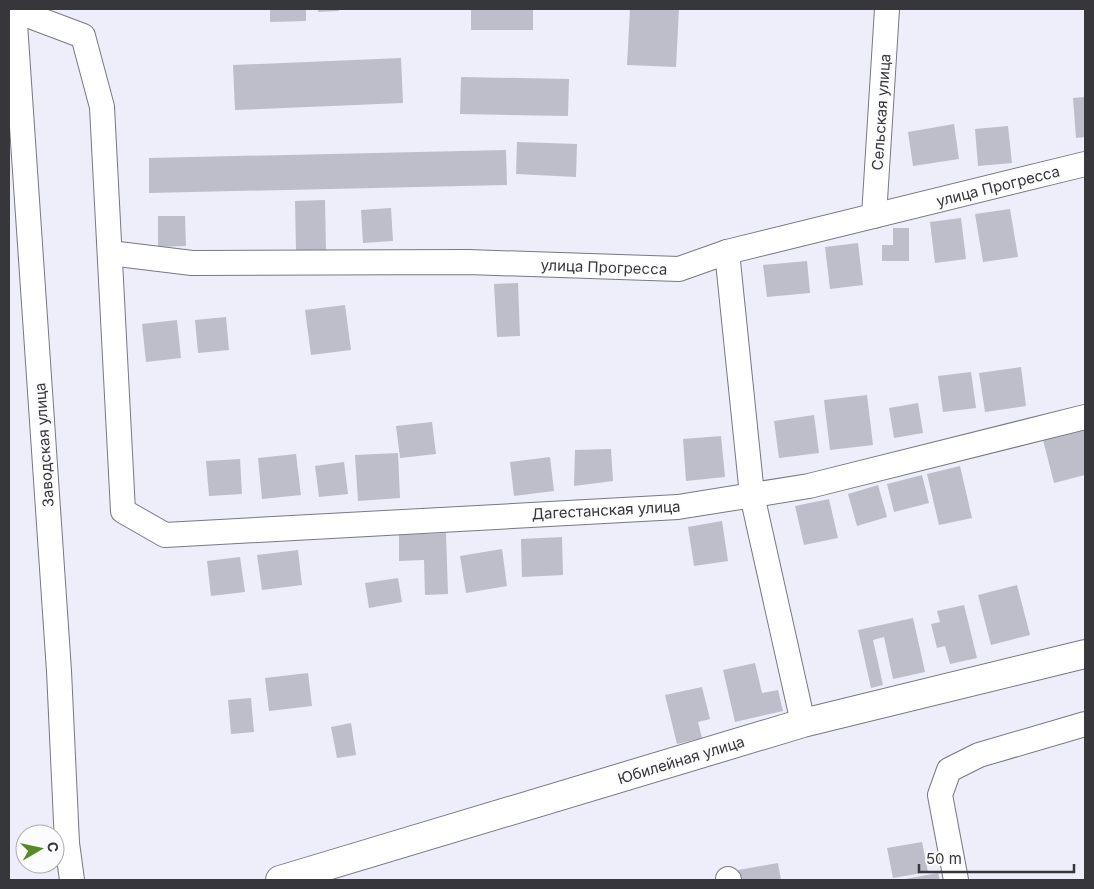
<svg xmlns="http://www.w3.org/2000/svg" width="1094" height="889" viewBox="0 0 1094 889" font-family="Inter,sans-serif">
<rect width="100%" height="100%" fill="#edeefa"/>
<g fill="#bdbec9">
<polygon points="270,9 306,9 306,21 270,22"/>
<polygon points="318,9 339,9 339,11 318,12"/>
<rect x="471" y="9" width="62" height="21"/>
<polygon points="630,9 679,9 676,67 627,65"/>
<polygon points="401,58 403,103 235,110 233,65"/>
<polygon points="461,77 569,79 568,116 460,114"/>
<polygon points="1085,97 1085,137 1076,138 1073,98"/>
<polygon points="954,124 959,159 913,166 908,132"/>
<polygon points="1008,126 1012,163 978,166 975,129"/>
<polygon points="517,142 577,144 576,177 516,174"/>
<polygon points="506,150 507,185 149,193 149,158"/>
<polygon points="325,200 326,250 296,251 295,201"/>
<polygon points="391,208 393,241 363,243 361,210"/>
<polygon points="1010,209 1018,257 983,262 975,214"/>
<polygon points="158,216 185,216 186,246 158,247"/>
<polygon points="961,218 966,259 935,263 930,222"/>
<polygon points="893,228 909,228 909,261 882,261 882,245 893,245"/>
<polygon points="858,243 863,285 830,289 825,247"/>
<polygon points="807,261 810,293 767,297 763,265"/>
<polygon points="518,283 520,336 497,337 494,284"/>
<polygon points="345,305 351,350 311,355 305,310"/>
<polygon points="226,317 229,350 198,353 195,320"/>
<polygon points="177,320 181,358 146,362 142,324"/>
<polygon points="1021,367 1026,406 985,412 979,373"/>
<polygon points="971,372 976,408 943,412 938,376"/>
<polygon points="867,395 873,445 830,450 824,400"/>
<polygon points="918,403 923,433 894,438 889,408"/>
<polygon points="814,415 819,453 779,458 774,421"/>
<polygon points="432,422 436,454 400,458 396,426"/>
<polygon points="1085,429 1085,475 1054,483 1043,440"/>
<polygon points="721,436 725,477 686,481 683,439"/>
<polygon points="611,449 613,481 574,486 575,450"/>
<polygon points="398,453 400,498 358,501 355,455"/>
<polygon points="296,454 301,495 262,499 258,458"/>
<polygon points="550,457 554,491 514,496 510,462"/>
<polygon points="240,459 242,494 209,496 206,461"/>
<polygon points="344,462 348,494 319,497 315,466"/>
<polygon points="960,466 972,518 939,525 927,474"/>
<polygon points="922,475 929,503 894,512 887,484"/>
<polygon points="878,485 887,517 857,526 848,494"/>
<polygon points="829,499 838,538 804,545 795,506"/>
<polygon points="722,521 728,561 694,566 688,527"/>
<polygon points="446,533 448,594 425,595 424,560 399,561 399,535"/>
<polygon points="562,537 563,575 522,577 521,539"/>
<polygon points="502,549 507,586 466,593 460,556"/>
<polygon points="298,550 302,585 262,590 257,555"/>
<polygon points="240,557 245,592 211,596 207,561"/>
<polygon points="398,578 402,602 369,608 365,583"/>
<polygon points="1017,585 1030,635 991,645 978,595"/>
<polygon points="964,605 977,658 950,664 945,646 937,648 931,624 940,622 937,611"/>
<polygon points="913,618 925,672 893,679 884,637 873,640 883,685 871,688 858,630"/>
<polygon points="755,663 762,693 778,690 783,711 735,722 723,670"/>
<polygon points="308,673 312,706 269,711 265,678"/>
<polygon points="702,687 710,719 698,722 702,738 677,744 665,695"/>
<polygon points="251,698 254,732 231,734 228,700"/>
<polygon points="351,723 356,755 337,758 331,727"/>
<polygon points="922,842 928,872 893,878 887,848"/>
<polygon points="778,863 781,880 740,880 738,870"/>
<polygon points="938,873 940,880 906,880 905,879"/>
</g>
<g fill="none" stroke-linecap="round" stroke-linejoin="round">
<g stroke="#777882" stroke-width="26">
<g id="minor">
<polyline points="14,9 59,671 67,843 72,880"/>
<polyline points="14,10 83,36 102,107 123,511 165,535 678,507 809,486 1085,417"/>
<polyline points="874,216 887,9"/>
<polyline points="727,252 752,495 803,723"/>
<polyline points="110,253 192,263 468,262 679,269 727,252 1085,164"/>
<polyline points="728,879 729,880"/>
<polyline points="956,880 940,795 949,770 979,755 1085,724"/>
</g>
</g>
<g stroke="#777882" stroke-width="30">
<polyline id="tertiary" points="280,880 803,723 1085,654"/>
</g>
<use href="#minor" stroke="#fff" stroke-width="24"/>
<use href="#tertiary" stroke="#fff" stroke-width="28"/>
</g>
<g text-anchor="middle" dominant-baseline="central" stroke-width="4" stroke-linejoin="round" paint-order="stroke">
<g font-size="15" fill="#37373b" stroke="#fcfcfe">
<text transform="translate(881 112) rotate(-86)">Сельская улица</text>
<text transform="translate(998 186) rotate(-14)">улица Прогресса</text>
<text transform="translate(604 267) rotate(2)">улица Прогресса</text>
<text transform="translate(44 445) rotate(-94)">Заводская улица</text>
<text transform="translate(606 510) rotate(-3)">Дагестанская улица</text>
<text transform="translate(681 760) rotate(-17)">Юбилейная улица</text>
</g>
</g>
<rect width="1094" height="889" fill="none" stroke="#37373b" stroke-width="20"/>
<g transform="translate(40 849) rotate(81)"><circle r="24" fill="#fcfcfe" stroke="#adadb0"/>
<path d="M0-4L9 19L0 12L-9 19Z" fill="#558a24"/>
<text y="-8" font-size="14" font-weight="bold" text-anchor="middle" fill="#37373b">С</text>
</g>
<path d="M919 864v8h155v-8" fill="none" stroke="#37373b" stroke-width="2.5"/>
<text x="926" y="864" font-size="15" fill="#37373b" stroke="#fcfcfe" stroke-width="4" paint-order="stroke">50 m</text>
</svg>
